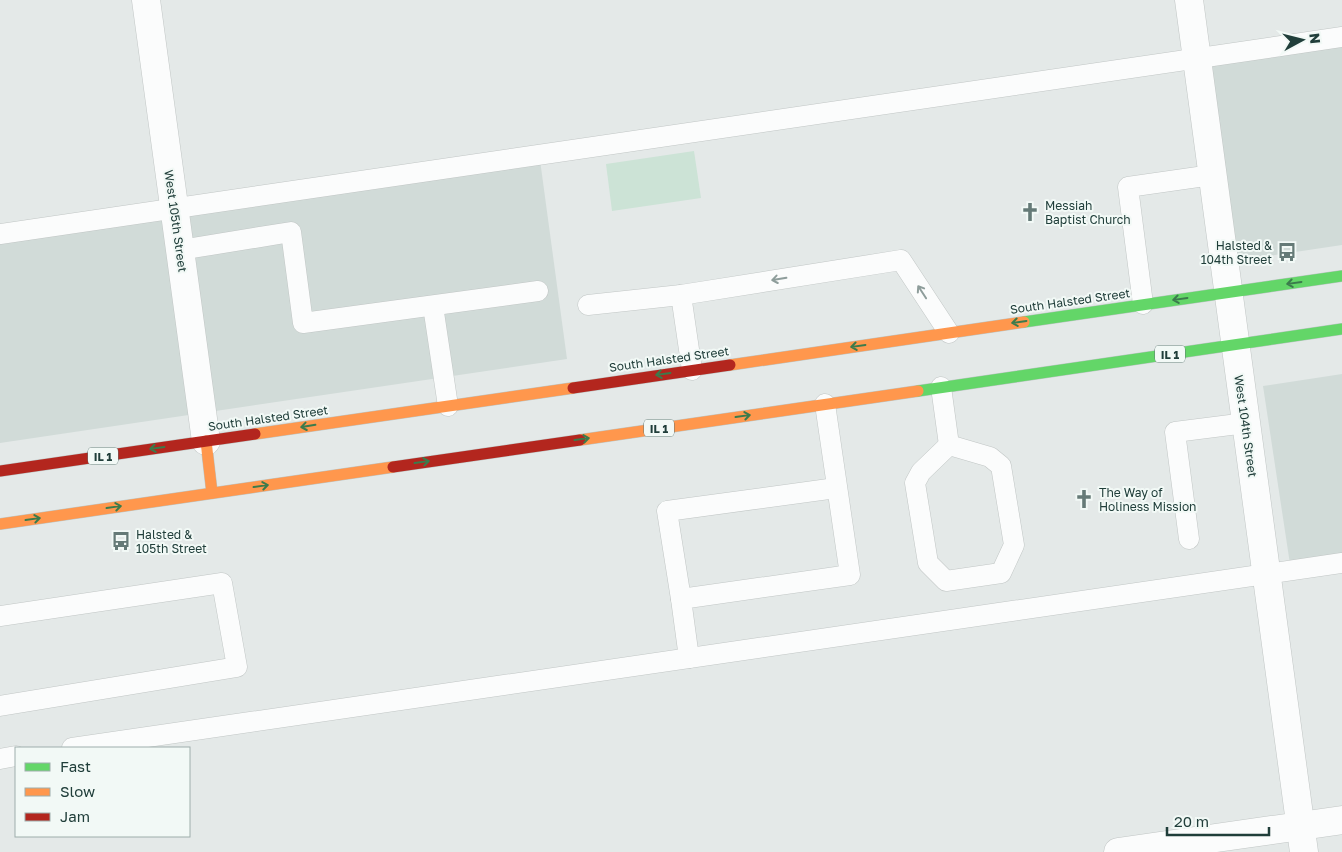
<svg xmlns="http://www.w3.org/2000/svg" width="1342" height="852" viewBox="0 0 1342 852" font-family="'Golos Text',sans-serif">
<rect width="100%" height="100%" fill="#e4e9e8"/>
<g fill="#d1dbd8">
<polygon points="1342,42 1342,245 1227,262 1200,63"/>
<polygon points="540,160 567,359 0,443 0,240"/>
<polygon points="1342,374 1342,556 1290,564 1263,386"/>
</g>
<polygon fill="#cce3d6" points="694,151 701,198 612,211 606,164"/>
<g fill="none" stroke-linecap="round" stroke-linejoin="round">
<g stroke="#c1c6c5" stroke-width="21">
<g id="lane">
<polyline points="0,234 1342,37"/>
<polyline points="180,250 291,232 303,323 538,291"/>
<polyline points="681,295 692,370"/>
<polyline points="1143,304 1128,187 1212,175"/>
<polyline points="588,305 681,295 901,260 949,333"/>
<polyline points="433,306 448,406"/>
<polyline points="941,387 949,445"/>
<polygon points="949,445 990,457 1001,466 1014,545 1001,573 946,581 928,563 915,483 921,472"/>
<polyline points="1189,539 1175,432 1246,423"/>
<polyline points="681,599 667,511 836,488"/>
<polyline points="0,616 222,583 237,667 0,706"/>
<polyline points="689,658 681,599 850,575 825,404"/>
<polyline points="72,748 1342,563"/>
<polyline points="0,759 16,756"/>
</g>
</g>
<g stroke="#c1c6c5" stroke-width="29">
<g id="street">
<polyline points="146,0 206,441"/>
<polyline points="1189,0 1304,852"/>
<polyline points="1118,852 1342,820"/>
</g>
</g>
<g stroke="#bcc5c4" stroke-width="12">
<g id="fast">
<polyline points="1024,322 1342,276"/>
<polyline points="918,391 1342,329"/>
</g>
</g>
<g stroke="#bcc5c4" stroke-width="12">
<g id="slow">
<polyline points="730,365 1024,322"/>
<polyline points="255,434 573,388"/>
<polyline points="580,440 918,391"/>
<polyline points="206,441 212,493"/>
<polyline points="0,524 393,467"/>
</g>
</g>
<g stroke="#bcc5c4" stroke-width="12">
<g id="jam">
<polyline points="573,388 730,365"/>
<polyline points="393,467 580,440"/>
<polyline points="0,471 255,434"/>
</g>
</g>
<use href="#lane" stroke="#fbfcfc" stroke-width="20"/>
<use href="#street" stroke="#fbfcfc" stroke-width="28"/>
<use href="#fast" stroke="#63d668" stroke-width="11"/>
<use href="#slow" stroke="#ff974d" stroke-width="11"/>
<use href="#jam" stroke="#b3261e" stroke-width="11"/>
</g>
<defs><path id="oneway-shaft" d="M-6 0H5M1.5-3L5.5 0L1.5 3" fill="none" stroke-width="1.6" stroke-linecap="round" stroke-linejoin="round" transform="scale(1.25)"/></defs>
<g stroke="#8e9d9b">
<use href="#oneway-shaft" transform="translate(779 279) rotate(171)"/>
<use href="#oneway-shaft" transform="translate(922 292) rotate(-123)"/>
</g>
<g stroke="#3b7b4c">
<use href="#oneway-shaft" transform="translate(1294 283) rotate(172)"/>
<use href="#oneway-shaft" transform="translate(1180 299) rotate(172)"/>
<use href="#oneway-shaft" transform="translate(1019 322) rotate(172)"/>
<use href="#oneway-shaft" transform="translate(858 346) rotate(172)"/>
<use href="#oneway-shaft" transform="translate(663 374) rotate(172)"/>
<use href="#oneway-shaft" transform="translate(743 416) rotate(-8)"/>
<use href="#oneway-shaft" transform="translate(308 426) rotate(171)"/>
<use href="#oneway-shaft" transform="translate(582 439) rotate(-8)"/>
<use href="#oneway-shaft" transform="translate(157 448) rotate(172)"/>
<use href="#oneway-shaft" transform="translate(422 462) rotate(-8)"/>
<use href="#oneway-shaft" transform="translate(261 486) rotate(-8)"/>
<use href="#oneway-shaft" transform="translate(114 507) rotate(-8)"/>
<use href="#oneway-shaft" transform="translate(33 519) rotate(-8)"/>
</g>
<defs>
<g id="church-bare" transform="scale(1.5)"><path d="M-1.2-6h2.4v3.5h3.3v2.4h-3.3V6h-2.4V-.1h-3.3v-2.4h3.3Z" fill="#657a77" stroke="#f2f9f6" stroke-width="2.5" paint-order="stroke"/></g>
<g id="bus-bare" transform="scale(1.5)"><path d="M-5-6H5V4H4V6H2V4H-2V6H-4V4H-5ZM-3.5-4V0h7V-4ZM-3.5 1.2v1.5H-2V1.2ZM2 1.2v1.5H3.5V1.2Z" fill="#657a77" stroke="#f2f9f6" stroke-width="2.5" paint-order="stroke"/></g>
</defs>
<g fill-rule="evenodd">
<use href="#church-bare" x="1030" y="212"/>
<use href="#bus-bare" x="1287" y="252"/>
<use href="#church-bare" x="1084" y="499"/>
<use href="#bus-bare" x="121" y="541"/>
</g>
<g text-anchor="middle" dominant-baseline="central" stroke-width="4" stroke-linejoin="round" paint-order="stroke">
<g fill="#f2f9f6" stroke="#5f7672" stroke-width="1">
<rect x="1155" y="345.5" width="30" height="17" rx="4"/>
<rect x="644" y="419.5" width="30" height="17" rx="4"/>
<rect x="88" y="447.5" width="30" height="17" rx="4"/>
</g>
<g font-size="11" font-weight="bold" fill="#203e3a">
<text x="1170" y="354">IL 1</text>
<text x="659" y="428">IL 1</text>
<text x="103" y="456">IL 1</text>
</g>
<g font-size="12" fill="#203e3a" stroke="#f2f9f6" text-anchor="start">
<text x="1045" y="205">Messiah<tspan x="1045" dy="14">Baptist Church</tspan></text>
<text x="1272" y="245" text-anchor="end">Halsted &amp;<tspan x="1272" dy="14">104th Street</tspan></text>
<text x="1099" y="492">The Way of<tspan x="1099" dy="14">Holiness Mission</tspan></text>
<text x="136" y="534">Halsted &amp;<tspan x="136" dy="14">105th Street</tspan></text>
</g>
<g font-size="12" fill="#203e3a" stroke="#f2f9f6">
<text transform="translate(176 221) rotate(82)">West 105th Street</text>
<text transform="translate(1070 301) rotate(-8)">South Halsted Street</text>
<text transform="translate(669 359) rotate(-8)">South Halsted Street</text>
<text transform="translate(268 418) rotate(-8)">South Halsted Street</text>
<text transform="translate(1246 426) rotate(82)">West 104th Street</text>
</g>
</g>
<rect x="15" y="747" width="175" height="90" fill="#f2f9f6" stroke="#9eaeab"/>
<rect x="25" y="763" width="25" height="8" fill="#63d668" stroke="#9eaeab"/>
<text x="60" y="772" font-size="15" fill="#203e3a">Fast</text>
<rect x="25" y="788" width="25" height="8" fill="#ff974d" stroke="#9eaeab"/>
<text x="60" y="797" font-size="15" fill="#203e3a">Slow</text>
<rect x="25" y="813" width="25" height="8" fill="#b3261e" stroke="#9eaeab"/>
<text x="60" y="822" font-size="15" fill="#203e3a">Jam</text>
<g transform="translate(1302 40) rotate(83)" stroke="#f2f9f6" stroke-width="4" paint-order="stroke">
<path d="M0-4L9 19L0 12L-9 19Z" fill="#203e3a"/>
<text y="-8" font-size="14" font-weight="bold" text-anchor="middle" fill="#203e3a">N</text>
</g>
<path d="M1167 827v8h102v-8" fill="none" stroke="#203e3a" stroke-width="2.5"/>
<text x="1174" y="827" font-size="15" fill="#203e3a" stroke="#f2f9f6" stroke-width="4" paint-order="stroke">20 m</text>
</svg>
